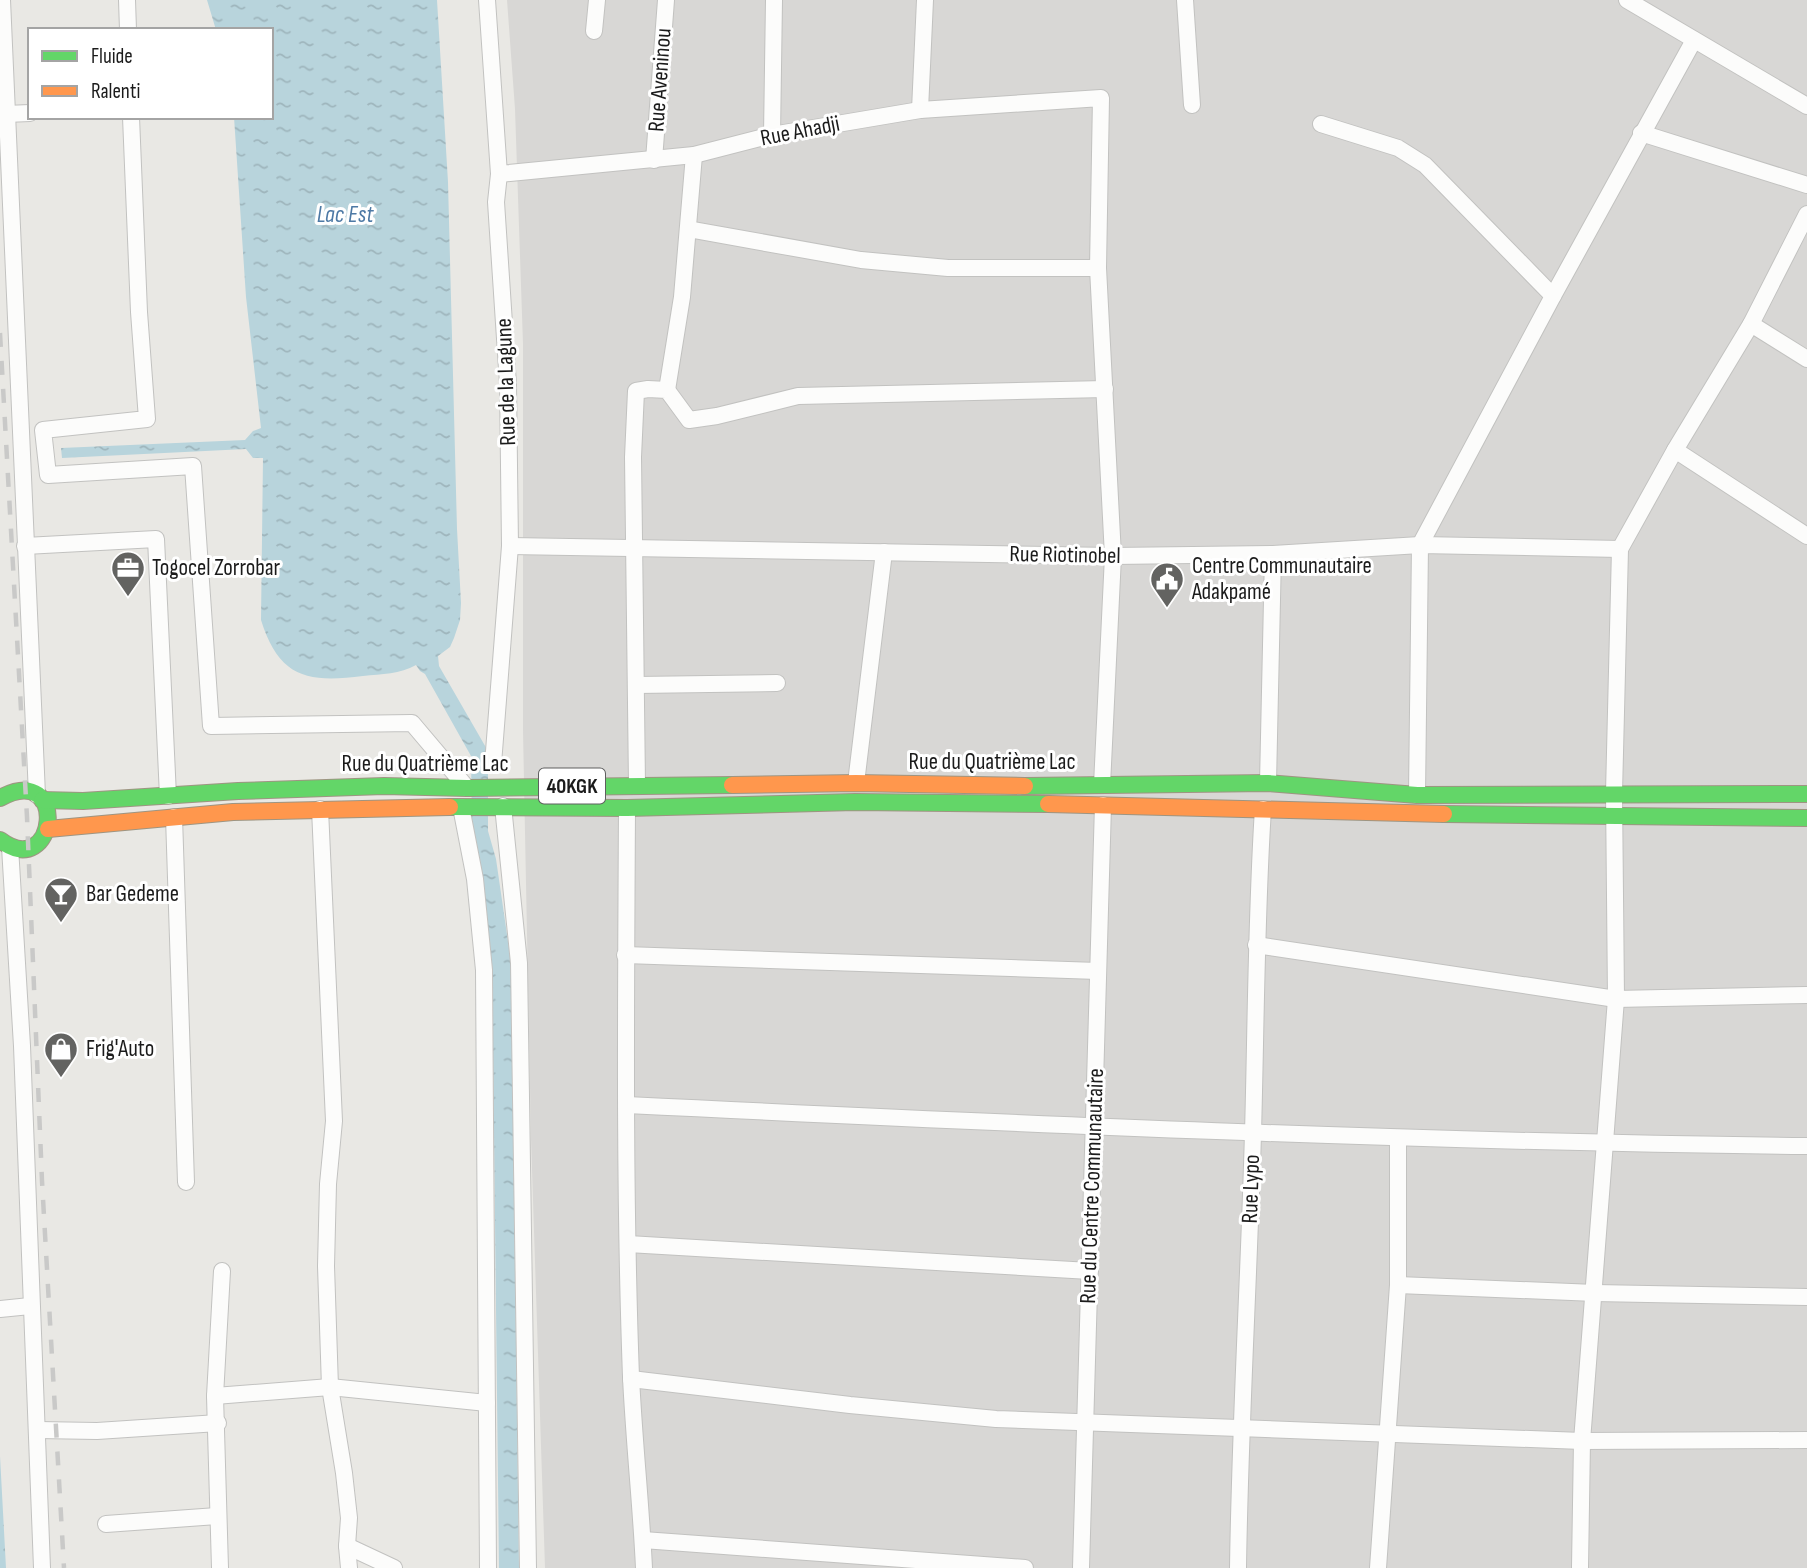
<svg xmlns="http://www.w3.org/2000/svg" width="1807" height="1568" viewBox="0 0 1807 1568" font-family="'Sofia Sans Condensed',sans-serif">
<defs>
<pattern id="water-ripples" width="26" height="14" patternUnits="userSpaceOnUse" patternTransform="scale(1.75)"><rect width="26" height="14" fill="#b8d4dc"/><path d="M2 4q2-2 4 0t4 0M15 11q2-2 4 0t4 0" fill="none" stroke="#9eb5bc"/></pattern>
</defs>
<rect width="100%" height="100%" fill="#e9e8e4"/>
<polygon fill="#d8d7d5" points="507,0 1807,0 1807,1568 545,1568 531,1139 523,730 523,344 515,109"/>
<g fill="url(#water-ripples)">
<path d="M207 0H437L448 182 457 529 461 603 460 620 454 638 450 647 438 656 439 666 488 751V831L496 859 511 962 519 1568H499L492 962 472 831 471 756 425 674 420 671 416 665C400 674 382 674 363 676 308 683 279 678 261 620L263 458H253L246 449 62 458 61 448 245 440 253 431 261 428 246 297 234 117H271V30H216Z"/>
<polygon points="0,1450 0,1456 6,1568 0,1568"/>
</g>
<g fill="none" stroke-linecap="round" stroke-linejoin="round">
<g stroke="#c2c2c0" stroke-width="18">
<g id="street">
<polyline points="2,0 37,795"/>
<polyline points="127,0 128,30"/>
<polyline points="487,0 499,174 496,202 508,384 510,546 493,764"/>
<polyline points="1185,0 1192,105"/>
<polyline points="1627,0 1807,106"/>
<polyline points="594,31 597,0"/>
<polyline points="920,110 925,0"/>
<polyline points="6,114 30,113"/>
<polyline points="131,117 139,312 147,419 43,430 48,475 193,466 211,726 412,723 467,788"/>
<polyline points="1321,124 1398,148 1425,165 1553,296"/>
<polyline points="1641,133 1807,185"/>
<polyline points="772,135 774,0"/>
<polyline points="654,160 666,0"/>
<polyline points="499,174 694,155 772,135 920,110 1101,98 1098,268 1113,556 1102,785"/>
<polyline points="688,229 861,260 948,268 1098,268"/>
<polyline points="1751,324 1807,359"/>
<polyline points="667,390 682,297 694,155"/>
<polyline points="1675,450 1807,536"/>
<polyline points="25,546 156,539 168,796"/>
<polyline points="510,546 1113,556 1273,554 1420,545 1620,549"/>
<polyline points="637,685 777,683"/>
<polyline points="856,783 884,552"/>
<polyline points="1268,783 1273,554"/>
<polyline points="637,785 633,457 636,391 648,389 667,390 689,420 717,416 798,396 1105,389"/>
<polyline points="1417,795 1420,545 1553,296 1694,40"/>
<polyline points="503,806 519,963 528,1568"/>
<polyline points="461,807 475,879 484,970 488,1568"/>
<path d="M627 808C626 997 624 1187 631 1377 634 1441 641 1504 644 1568"/>
<polyline points="320,809 334,1121 328,1184 326,1266 330,1387 344,1473 349,1518 347,1546 349,1568"/>
<polyline points="174,817 186,1182"/>
<polyline points="10,847 22,1046 42,1568"/>
<polyline points="1256,945 1616,999 1807,995"/>
<polyline points="625,955 1098,971"/>
<path d="M627 1105C1020 1124 1413 1142 1807 1146"/>
<polyline points="628,1244 1090,1271"/>
<polyline points="1398,1285 1595,1293 1807,1297"/>
<polyline points="0,1309 30,1306"/>
<polyline points="631,1379 850,1405 996,1419 1582,1441 1807,1440"/>
<polyline points="215,1396 330,1387 487,1403"/>
<polyline points="38,1430 97,1431 218,1423"/>
<polyline points="106,1524 217,1516"/>
<polyline points="643,1540 1025,1568"/>
<polyline points="347,1546 394,1568"/>
<polyline points="220,1568 215,1396 222,1271"/>
<polyline points="1081,1568 1103,805"/>
<path d="M1238 1568C1240 1423 1249 1278 1253 1133 1256 1025 1256 917 1263 809"/>
<polyline points="1378,1568 1398,1285 1398,1138"/>
<polyline points="1580,1568 1582,1441 1616,999 1614,793 1620,549 1675,450 1751,324 1807,214"/>
</g>
</g>
<g stroke="#9e9582" stroke-width="18">
<g id="fast">
<polyline points="1025,786 1268,783 1417,795 1807,794"/>
<path d="M0 798C70 760 57 883 0 840"/>
<polyline points="42,800 83,801 238,791 384,786 467,788 732,785"/>
<polyline points="450,807 627,808 855,802 1048,804"/>
<polyline points="1444,814 1807,818"/>
</g>
</g>
<g stroke="#9e9582" stroke-width="18">
<g id="slow">
<polyline points="732,785 856,783 1025,786"/>
<polyline points="1048,804 1444,814"/>
<polyline points="48,829 233,812 450,807"/>
</g>
</g>
<use href="#street" stroke="#fcfcfb" stroke-width="16"/>
<use href="#fast" stroke="#63d668" stroke-width="16"/>
<use href="#slow" stroke="#ff974d" stroke-width="16"/>
<polyline stroke="#c9c9c8" stroke-width="4.5" stroke-dasharray="14 14" stroke-linecap="butt" points="0,333 27,817 42,1181 64,1568"/>
</g>
<defs>
<g id="office-pin" transform="scale(1.75)"><path d="M0 17L-7.5 6A9.5 9.5 0 1 1 7.5 6Z" fill="#636361" stroke="#fff"/><path d="M-6-3h4V-5.5h4V-3h4V5H-6ZM-1-4.5V-3h2v-1.5ZM-6 0V1H6V0Z" fill="#fff"/></g>
<g id="civic-pin" transform="scale(1.75)"><path d="M0 17L-7.5 6A9.5 9.5 0 1 1 7.5 6Z" fill="#636361" stroke="#fff"/><path d="M-.6-6.5H3V-4.5H.6V-3L4-1V1h2V6H-6V1h2V-1L-.6-3ZM-1.2 2.5V6h2.4V2.5Z" fill="#fff"/></g>
<g id="bar-pin" transform="scale(1.75)"><path d="M0 17L-7.5 6A9.5 9.5 0 1 1 7.5 6Z" fill="#636361" stroke="#fff"/><path d="M-6-5H6L.8 .8V4.5H3.5V6h-7V4.5H-.8V.8Z" fill="#fff"/></g>
<g id="shop-pin" transform="scale(1.75)"><path d="M0 17L-7.5 6A9.5 9.5 0 1 1 7.5 6Z" fill="#636361" stroke="#fff"/><path d="M-5-2.5h2.3a2.7 3.5 0 0 1 5.4 0H5L5.5 6h-11ZM-1.5-2.5h3a1.5 2.3 0 0 0-3 0Z" fill="#fff"/></g>
</defs>
<g fill-rule="evenodd">
<use href="#office-pin" x="128" y="568"/>
<use href="#civic-pin" x="1167" y="579"/>
<use href="#bar-pin" x="61" y="894"/>
<use href="#shop-pin" x="61" y="1049"/>
</g>
<g text-anchor="middle" dominant-baseline="central" stroke-width="6" stroke-linejoin="round" paint-order="stroke">
<rect fill="#fff" stroke="#5f5f5f" stroke-width="2" x="539" y="768.5" width="66" height="35" rx="5"/>
<g font-size="21" font-weight="bold" fill="#1b1b1b">
<text x="572" y="786">40KGK</text>
</g>
<g font-size="23" fill="#1b1b1b" stroke="#fff">
<text transform="translate(660 80) rotate(-86)">Rue Aveninou</text>
<text transform="translate(800 131) rotate(-11)">Rue Ahadji</text>
<text transform="translate(506 382) rotate(-92)">Rue de la Lagune</text>
<text transform="translate(1065 555) rotate(1)">Rue Riotinobel</text>
<text x="992" y="762">Rue du Quatrième Lac</text>
<text x="425" y="764">Rue du Quatrième Lac</text>
<text transform="translate(1092 1186) rotate(-88)">Rue du Centre Communautaire</text>
<text transform="translate(1251 1189) rotate(-88)">Rue Lypo</text>
</g>
<g font-size="23" fill="#1b1b1b" stroke="#fff" text-anchor="start">
<text x="1192" y="566">Centre Communautaire<tspan x="1192" dy="26">Adakpamé</tspan></text>
<text x="152" y="568">Togocel Zorrobar</text>
<text x="86" y="894">Bar Gedeme</text>
<text x="86" y="1049">Frig'Auto</text>
</g>
<g font-size="24" font-style="italic" fill="#4d79a5" stroke="#fff">
<text x="345" y="214">Lac Est</text>
</g>
</g>
<rect x="28" y="28" width="245" height="91" fill="#ffffff" stroke="#a4a4a4" stroke-width="2"/>
<rect x="42" y="51" width="35" height="10" fill="#63d668" stroke="#a4a4a4" stroke-width="2"/>
<text x="91" y="63" font-size="21" fill="#1b1b1b">Fluide</text>
<rect x="42" y="86" width="35" height="10" fill="#ff974d" stroke="#a4a4a4" stroke-width="2"/>
<text x="91" y="98" font-size="21" fill="#1b1b1b">Ralenti</text>
</svg>
